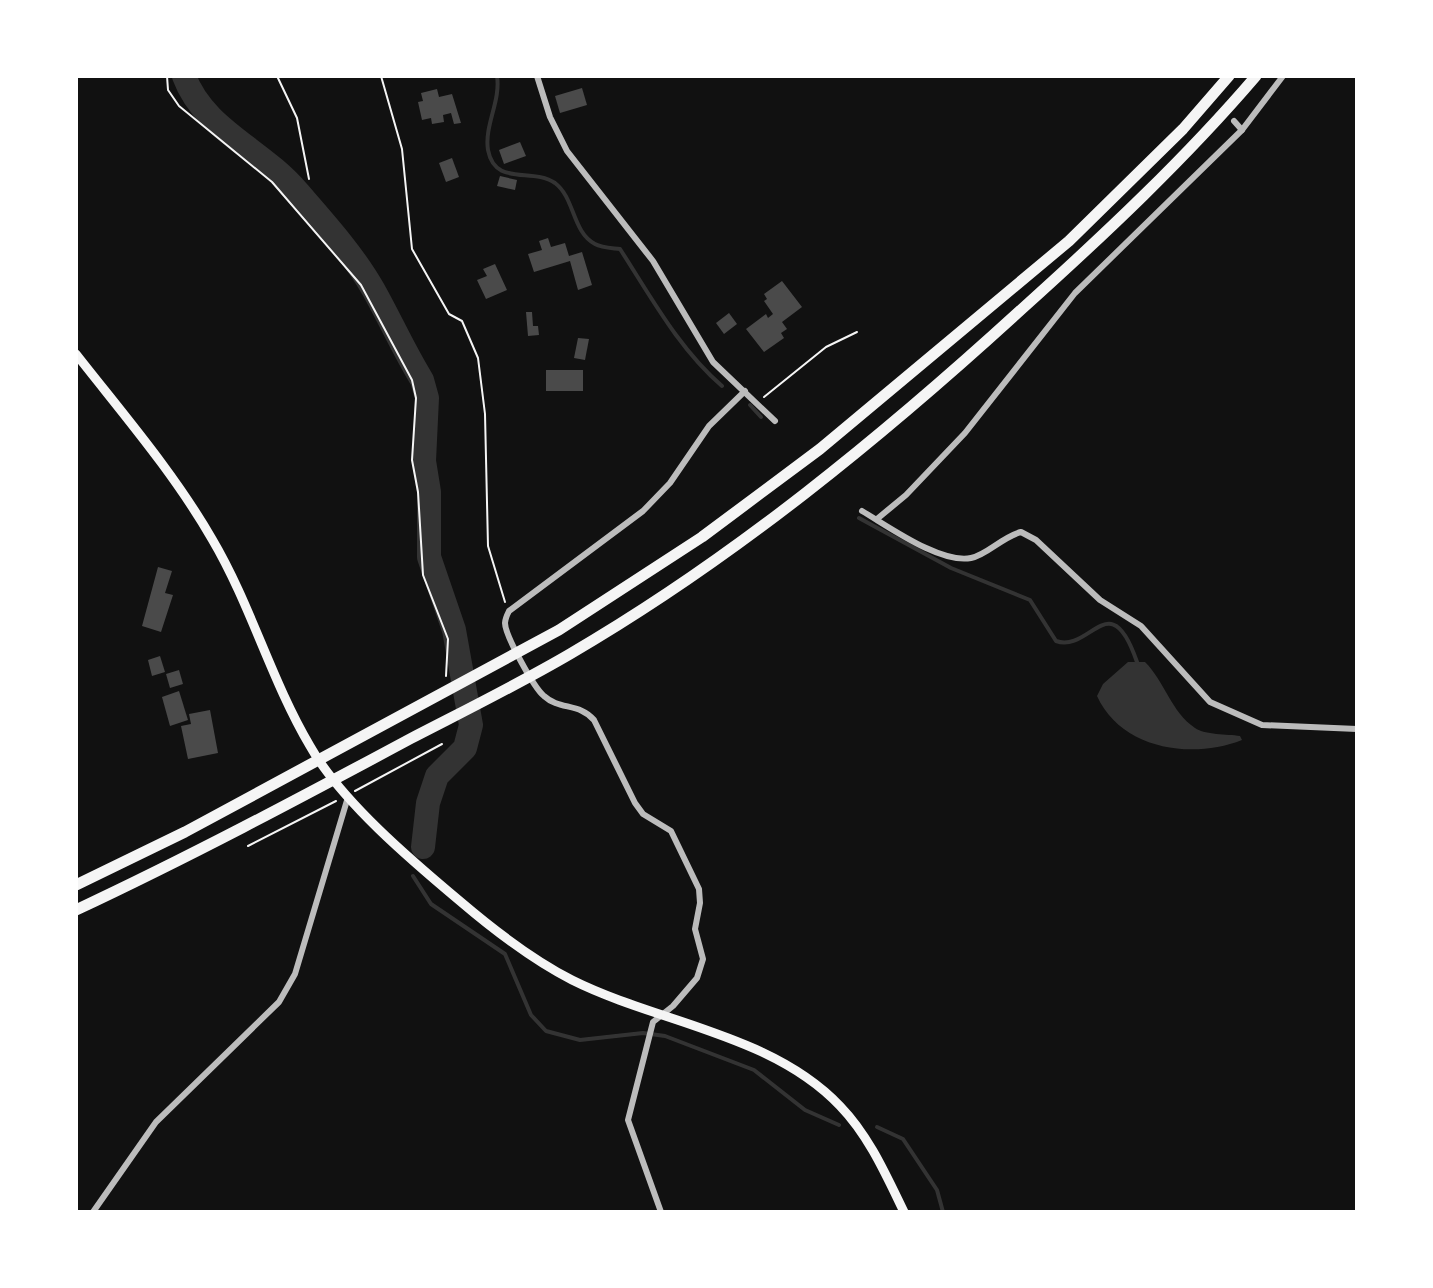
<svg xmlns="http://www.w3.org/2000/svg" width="1433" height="1288" viewBox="0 0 1433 1288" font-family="'Open Sans',sans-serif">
<rect width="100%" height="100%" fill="#111"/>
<path fill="#333" d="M1128 662H1145C1165 682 1171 712 1195 728 1205 735 1227 734 1240 736L1242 740C1191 760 1121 749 1097 696L1103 684Z"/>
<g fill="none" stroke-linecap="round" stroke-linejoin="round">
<g stroke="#333" stroke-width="4">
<path d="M497 76C501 101 484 126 488 150 495 187 532 167 555 183 575 198 572 232 595 244 602 248 613 248 620 249 651 297 679 349 722 386"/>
<polyline points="750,405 761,417"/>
<path d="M859 518 951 568 1030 600 1056 641C1091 653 1110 583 1137 662"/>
<polyline points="413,876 431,904 505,954 531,1015 546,1031 580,1040 643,1033 665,1036 754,1070 805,1110 839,1125"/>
<polyline points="877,1127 903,1139 937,1190 943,1212"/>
</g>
<path stroke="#333" stroke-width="24" d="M184 76C204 130 262 149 298 192 324 222 353 254 373 289 390 319 404 351 422 380L427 398 424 461 429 492V557L454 630 471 725 465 748 437 776 428 803 423 847"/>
</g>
<g fill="#4a4a4a">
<polygon points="582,88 587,105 560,113 555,96"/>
<polygon points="437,89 439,97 452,94 461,123 454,124 451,113 443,115 444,122 432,124 431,118 422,120 418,102 423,101 421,93"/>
<polygon points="520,142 526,156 504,164 499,150"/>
<polygon points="452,158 459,177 446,182 439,163"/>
<polygon points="500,176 517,180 515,190 497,186"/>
<polygon points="548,238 551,247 565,243 569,256 582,252 592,285 578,290 570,261 534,272 528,254 542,250 539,241"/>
<polygon points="495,264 507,290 486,299 477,280 487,276 483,269"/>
<polygon points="782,281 802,307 782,322 787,329 781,333 784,338 764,352 746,329 766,314 768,318 773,314 764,301 767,299 764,294"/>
<polygon points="526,312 532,312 533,326 538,326 539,335 528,336"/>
<polygon points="729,313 737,324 724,334 716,323"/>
<polygon points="578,338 589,339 585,360 574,358"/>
<rect x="546" y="370" width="37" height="21"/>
<polygon points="158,567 172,571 165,593 173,595 161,632 142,626"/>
<polygon points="160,656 165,672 152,676 148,660"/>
<polygon points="179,670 183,684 170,688 166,674"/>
<polygon points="179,691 188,720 170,726 162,697"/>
<polygon points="210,710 218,753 188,759 181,726 191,724 189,714"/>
</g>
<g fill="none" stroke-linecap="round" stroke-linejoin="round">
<g stroke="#f5f5f5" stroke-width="2">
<polyline points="167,76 168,90 179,106 272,182 361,285 412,380 416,398 412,460 418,492 423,575 448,639 446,676"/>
<polyline points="277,76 297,118 309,179"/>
<polyline points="381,76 402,149 412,249 449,314 462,321 478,358 485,414 488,546 505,602"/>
<polyline points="764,397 826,347 857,332"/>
<polyline points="355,791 442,744"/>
<polyline points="248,846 336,801"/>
</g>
<g stroke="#bcbcbc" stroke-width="6">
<polyline points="537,76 550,117 567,151 653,261 713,362 775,421"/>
<polyline points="1234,121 1242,130"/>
<path d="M862 511C888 526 940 564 971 558 987 555 1002 537 1021 532L1036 540 1100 600 1141 626 1210 702 1262 725 1357 729"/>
<polyline points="877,519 906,495 965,433 1075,293 1242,130 1283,76"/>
<polyline points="93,1212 156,1122 279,1002 295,974 348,797"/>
<path d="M661 1212 628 1120 653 1022 673 1006 697 978 703 959 695 929 700 903 699 889 671 831 643 814 635 803 594 720C580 703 559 710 544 696 534 688 505 635 505 623 505 619 507 615 509 611L643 511 670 483 709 426 745 391"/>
</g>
<path stroke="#f5f5f5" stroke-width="9" d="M76 354C123 414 174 473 212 539 251 605 271 680 310 746 341 801 412 861 461 902 495 931 531 959 572 980 658 1023 772 1034 840 1106 869 1136 886 1175 904 1212"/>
<g stroke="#f5f5f5" stroke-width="11">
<polyline points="76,885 185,832 559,630 702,537 820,449 1069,241 1183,129 1229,76"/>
<path d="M76 910C189 857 298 799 408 740 462 712 517 685 570 654 733 559 883 436 1023 308 1104 235 1185 159 1256 76"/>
</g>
</g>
<rect width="1433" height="1288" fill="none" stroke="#ffffff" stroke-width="156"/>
</svg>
